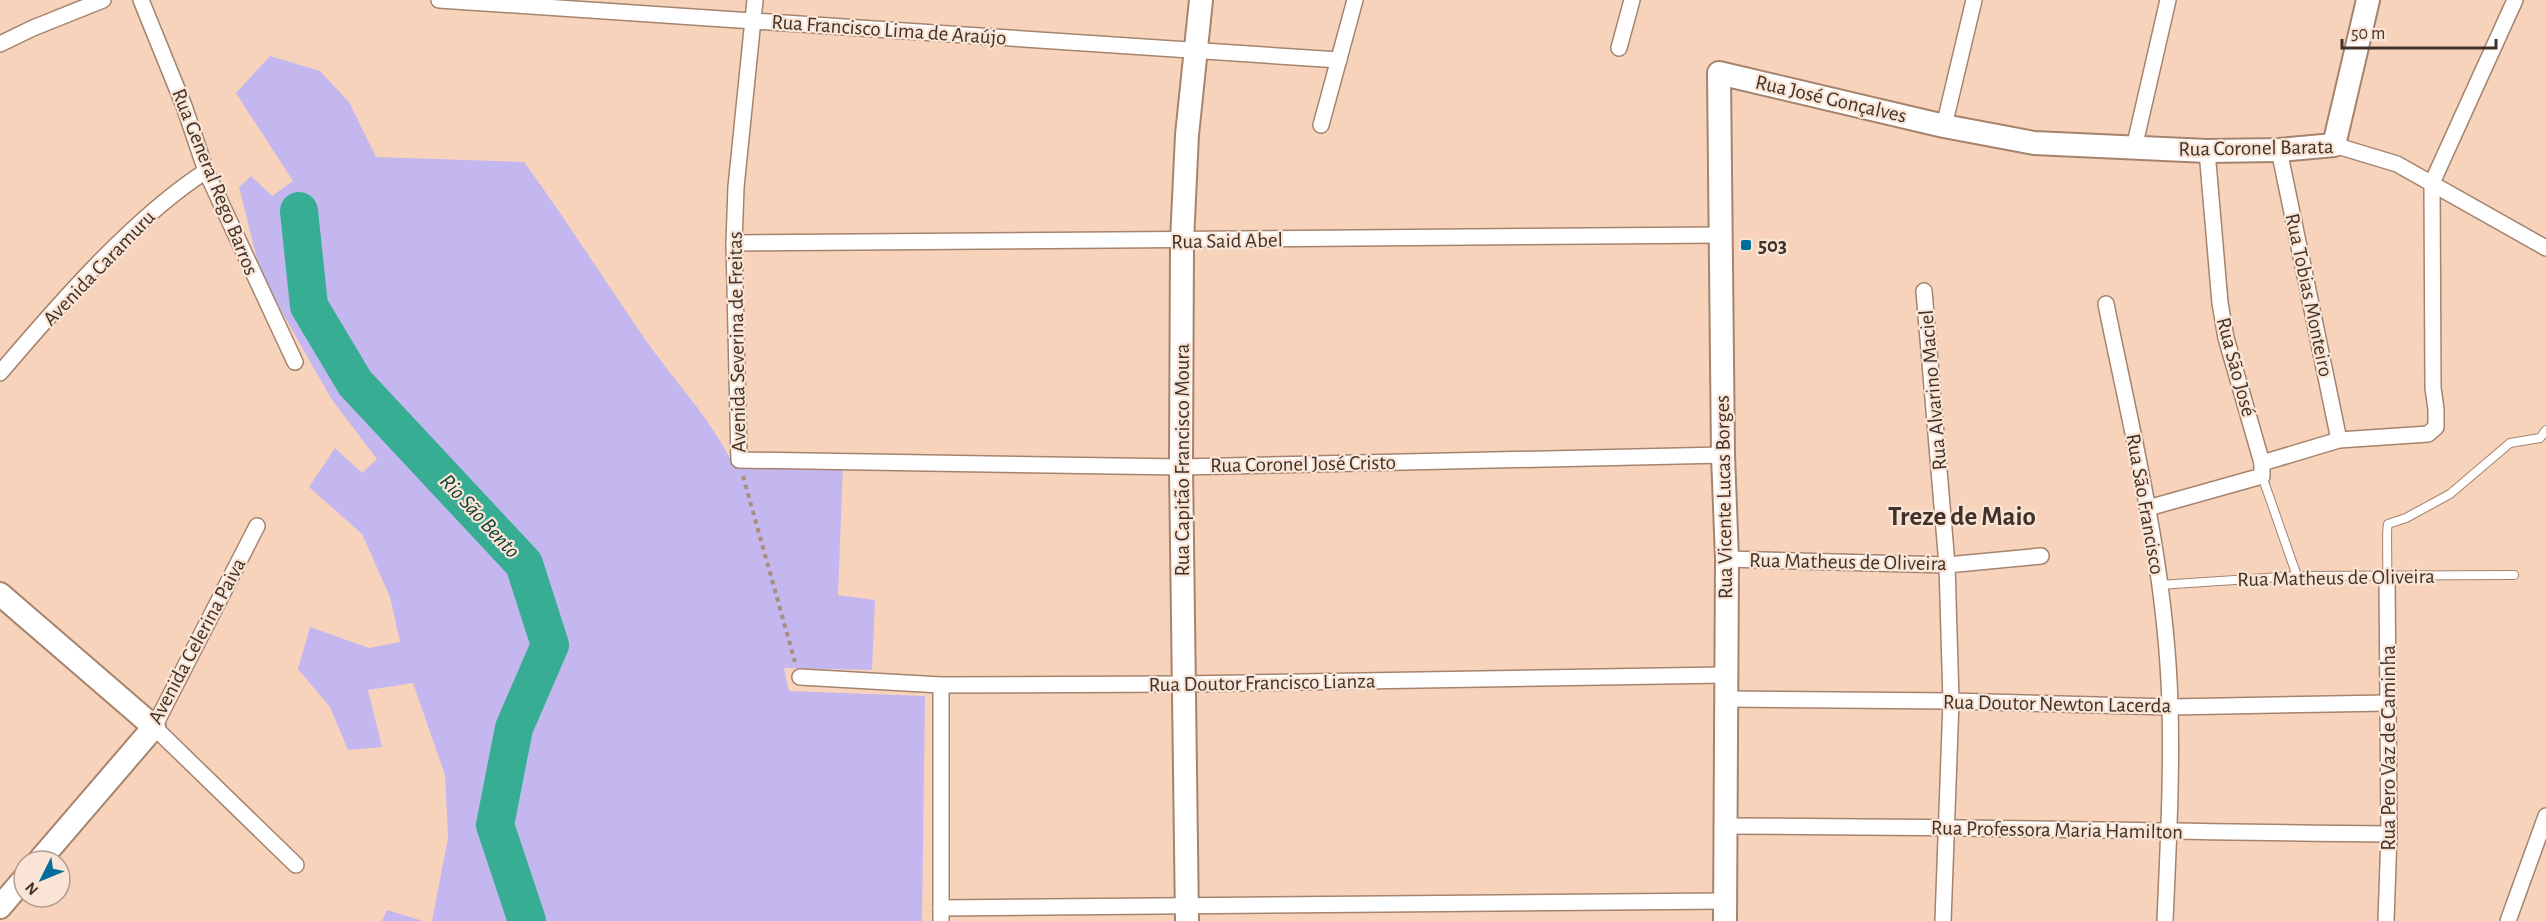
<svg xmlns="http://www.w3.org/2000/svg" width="2546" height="921" viewBox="0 0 2546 921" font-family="'Alegreya Sans',sans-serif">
<rect width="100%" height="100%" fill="#f8d3bb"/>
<g fill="#c4b7f0">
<path d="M270 56 320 71 349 102 376 157 524 162C566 219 604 280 645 339 675 382 708 415 732 462L843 466 838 595 875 600 872 670 784 668 789 691 925 696 922 921H432L448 838 445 775 413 683 368 690 382 747 348 750 330 707 298 669 310 627 369 648 400 642 390 597 362 534 309 487 335 448 362 473 377 459 332 400 261 275 239 187 251 176 272 196 293 181 236 93Z"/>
<polygon points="387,910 423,921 382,921"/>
</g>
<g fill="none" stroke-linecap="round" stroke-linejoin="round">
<polyline stroke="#37ad94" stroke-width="38" points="299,211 309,306 355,383 524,564 550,645 514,728 495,825 527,921"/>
<g stroke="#a5836d" stroke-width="10">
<g id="lane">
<polyline points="2262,476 2297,576"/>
<path d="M2387 576C2388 566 2386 528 2388 524L2406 518 2450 494 2510 443 2540 438 2546 430"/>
<polyline points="2159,585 2297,576 2514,575"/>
</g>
</g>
<g stroke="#a5836d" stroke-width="18">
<g id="street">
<polyline points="141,0 184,106 206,171 295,362"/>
<polyline points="439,0 1339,60"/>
<polyline points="755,0 736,187 734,243 739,460 1181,467 1723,455"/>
<polyline points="0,44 33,28 103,0"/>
<polyline points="1619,48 1632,0"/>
<polyline points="1321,125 1355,0"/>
<polyline points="1944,126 1974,0"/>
<polyline points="2334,145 2397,164 2546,248"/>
<polyline points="2134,148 2168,0"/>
<polyline points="2279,150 2339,440"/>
<polyline points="734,243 1720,235"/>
<polyline points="1924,291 1947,565 1951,701 1943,921"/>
<path d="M2106 304C2133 437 2167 571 2170 707 2172 778 2168 850 2165 921"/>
<path d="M0 373C57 306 132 219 206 171"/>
<polyline points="2262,463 2339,440 2428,434 2436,427 2436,409 2433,388 2432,183 2515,0"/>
<polyline points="2148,508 2262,476 2262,463 2226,338 2220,303 2207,151"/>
<polyline points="257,526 154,727 296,865"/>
<polyline points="1727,559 1947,565 2041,556"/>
<polyline points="800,677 941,685 1183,684 1724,675"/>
<polyline points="941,685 941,921"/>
<polyline points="1726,699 1951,701 2170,707 2387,703"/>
<path d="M1725 826C1946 826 2168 832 2389 834"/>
<polyline points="941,908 1724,901"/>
<polyline points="2386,921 2389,834 2387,576"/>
<polyline points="2508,921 2546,816"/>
</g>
</g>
<g stroke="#a5836d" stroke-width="26">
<g id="secondary">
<polyline points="0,594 154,727 39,861"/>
<polyline points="0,907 24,879"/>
<polyline points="1187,921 1181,467 1182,241 1187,135 1201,0"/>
<polyline points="1725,921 1727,559 1723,455 1719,73 1944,126 2034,143 2207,151 2279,150 2334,145 2368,0"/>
</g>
</g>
<polyline stroke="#aa8e7c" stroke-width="4" stroke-dasharray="4.5 4.5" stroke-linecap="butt" points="743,476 795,662"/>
<use href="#lane" stroke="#fff" stroke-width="8"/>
<use href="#street" stroke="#fff" stroke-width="15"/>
<use href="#secondary" stroke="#fff" stroke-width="22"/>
</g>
<rect fill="#026e9b" stroke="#fae4d5" stroke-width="2" x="1740" y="239" width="12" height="12" rx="3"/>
<g text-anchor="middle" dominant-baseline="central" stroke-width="4.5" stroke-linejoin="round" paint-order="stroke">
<g font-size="21" fill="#403228" stroke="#fae4d5">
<text transform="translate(889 30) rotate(4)">Rua Francisco Lima de Araújo</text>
<text transform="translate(1831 99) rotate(13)">Rua José Gonçalves</text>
<text transform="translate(2256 148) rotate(-1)">Rua Coronel Barata</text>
<text transform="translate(215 182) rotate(68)">Rua General Rego Barros</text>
<text transform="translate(1227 241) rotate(-1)">Rua Said Abel</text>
<text transform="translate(99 268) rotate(-46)">Avenida Caramuru</text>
<text transform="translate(2309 295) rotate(78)">Rua Tobias Monteiro</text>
<text transform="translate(737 342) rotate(-91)">Avenida Severina de Freitas</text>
<text transform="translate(2236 367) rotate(75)">Rua São José</text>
<text transform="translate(1933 390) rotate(-95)">Rua Alvarino Maciel</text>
<text transform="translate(1182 460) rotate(-90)">Rua Capitão Francisco Moura</text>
<text transform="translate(1303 464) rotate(-1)">Rua Coronel José Cristo</text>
<text transform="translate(1724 497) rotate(-91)">Rua Vicente Lucas Borges</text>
<text transform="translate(2145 504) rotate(80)">Rua São Francisco</text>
<text transform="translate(1848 562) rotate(1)">Rua Matheus de Oliveira</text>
<text transform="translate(2336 578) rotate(-1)">Rua Matheus de Oliveira</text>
<text transform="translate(197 641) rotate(-62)">Avenida Celerina Paiva</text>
<text transform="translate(1262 683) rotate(-1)">Rua Doutor Francisco Lianza</text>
<text transform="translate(2057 704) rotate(1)">Rua Doutor Newton Lacerda</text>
<text transform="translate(2388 748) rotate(-90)">Rua Pero Vaz de Caminha</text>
<text transform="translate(2057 830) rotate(1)">Rua Professora Maria Hamilton</text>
</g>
<g font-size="21" font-weight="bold" fill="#403228" stroke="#fae4d5" text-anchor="start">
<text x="1758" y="245">503</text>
</g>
<g font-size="22" font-style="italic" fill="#0c4035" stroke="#fae4d5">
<text transform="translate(480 516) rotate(47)">Rio São Bento</text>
</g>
<g font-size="27" font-weight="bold" fill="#403228" stroke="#fae4d5">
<text x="1962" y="516">Treze de Maio</text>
</g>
</g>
<g transform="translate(42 879) rotate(227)"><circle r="28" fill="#fae4d5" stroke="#b09d90" stroke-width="1.5"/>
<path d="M0-4.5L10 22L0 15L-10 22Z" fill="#026e9b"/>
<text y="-9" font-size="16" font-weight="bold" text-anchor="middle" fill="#403228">N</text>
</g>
<path d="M2342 39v9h154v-9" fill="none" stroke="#403228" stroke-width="3"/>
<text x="2351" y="39" font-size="18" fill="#403228" stroke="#fae4d5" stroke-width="4.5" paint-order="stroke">50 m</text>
</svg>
